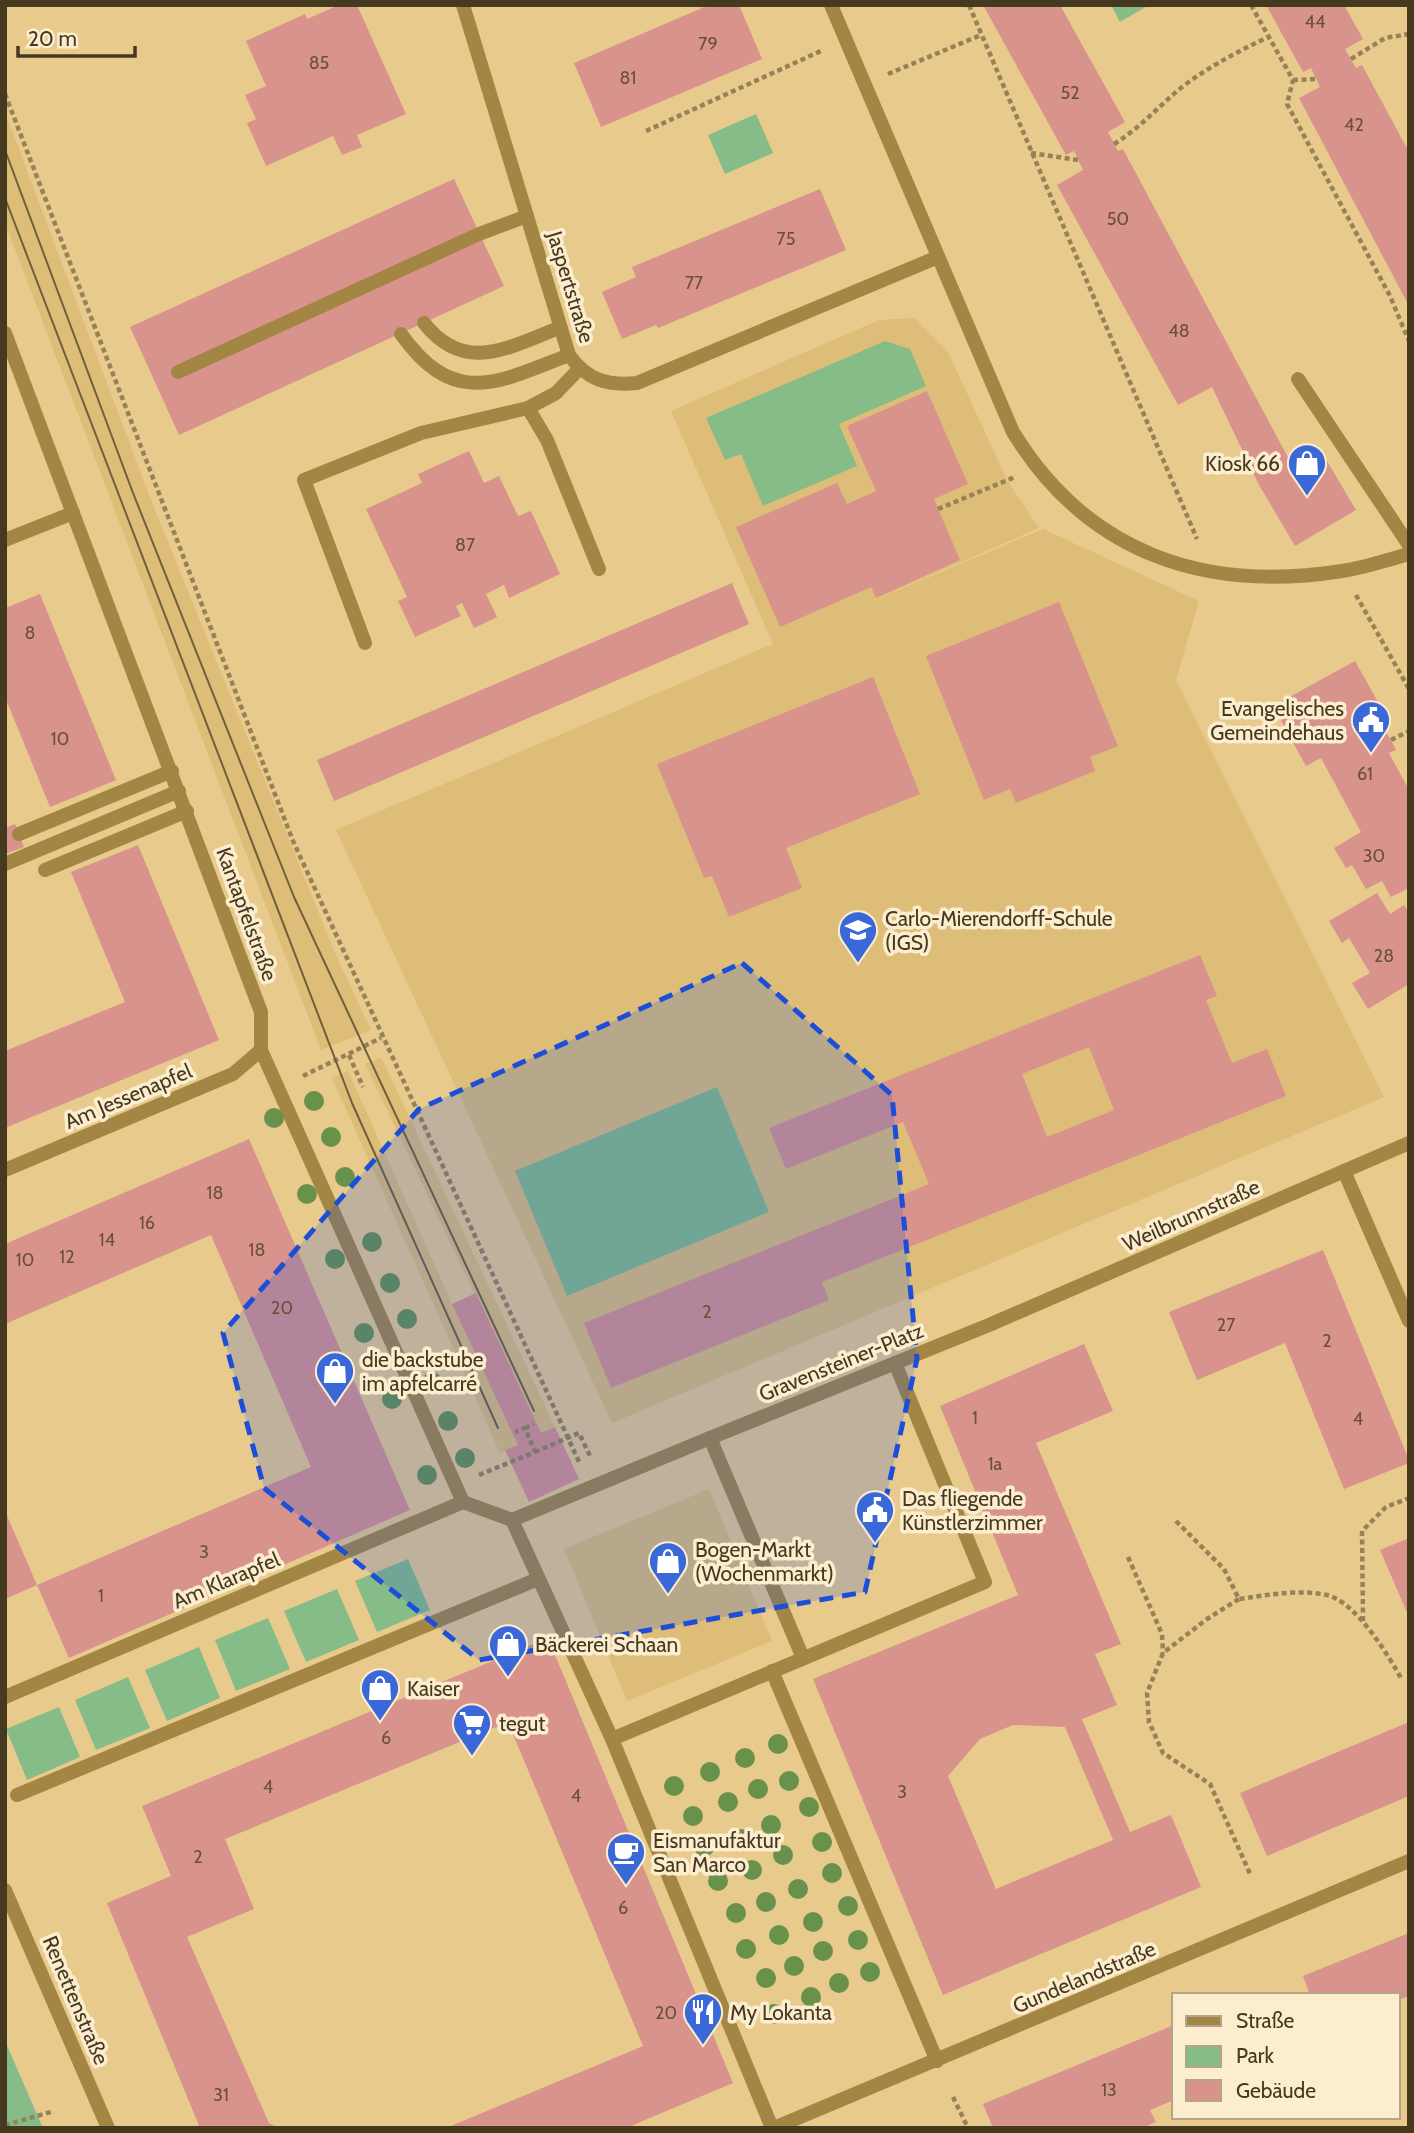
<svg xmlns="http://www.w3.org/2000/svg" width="1414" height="2133" viewBox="0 0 1414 2133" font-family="Cabin,sans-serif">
<rect width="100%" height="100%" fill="#e8ca8d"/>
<g fill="#debd78">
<polygon points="5,112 151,500 335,953 371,1030 321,1050 5,223"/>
<polygon points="914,318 948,352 1007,480 1039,528 825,621 1043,529 1199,601 1176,680 1384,1097 612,1423 336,830 773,644 671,411 879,320"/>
<polygon points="381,1057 555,1427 541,1433 365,1064"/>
<polygon points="348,1071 452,1304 518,1445 500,1453 332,1078"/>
<polygon points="709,1489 772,1641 627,1701 564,1549"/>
</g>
<g fill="#86bc87">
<polygon points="1111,5 1149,5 1120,22"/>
<polygon points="756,114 773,153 725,174 708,135"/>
<polygon points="885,341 910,349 926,386 839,424 857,466 763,506 741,454 725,460 706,418"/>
<polygon points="717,1087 769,1212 567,1296 515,1171"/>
<polygon points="408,1559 430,1610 377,1632 355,1581"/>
<polygon points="337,1589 359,1640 306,1662 284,1611"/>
<polygon points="268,1618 290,1669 236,1691 215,1640"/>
<polygon points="199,1647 220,1698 167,1721 145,1670"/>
<polygon points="128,1677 150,1728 96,1750 75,1700"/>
<polygon points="59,1707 80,1757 27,1780 6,1729"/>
<polygon points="5,2041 43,2128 5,2128"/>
</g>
<g fill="#d9938d" fill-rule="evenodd">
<polygon points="339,5 357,5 406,114 357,135 362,147 342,155 333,136 266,166 247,123 256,119 245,95 266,86 246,41 305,14 307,19"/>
<polygon points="709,5 739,5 762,59 601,127 574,63"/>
<polygon points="983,5 1060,5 1125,122 1108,132 1118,151 1123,149 1292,465 1320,449 1356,510 1295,546 1259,485 1212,387 1178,405 1057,185 1083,170 1074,151 1066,155"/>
<polygon points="1266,5 1344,5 1363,39 1345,49 1356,68 1362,65 1409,152 1409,306 1299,98 1320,87 1311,68 1303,72"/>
<polygon points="454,179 504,286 179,435 130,327"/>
<polygon points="820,189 846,250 658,328 656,325 622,339 602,292 636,277 632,267"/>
<polygon points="927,391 968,484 934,499 960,560 876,598 871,587 780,627 736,527 837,483 847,504 876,491 847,426"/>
<polygon points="469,451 484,483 499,476 518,516 531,511 560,574 509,598 504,585 486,594 497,617 474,628 462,603 456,606 461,616 415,637 398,601 407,597 366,509 422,483 418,474"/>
<polygon points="732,583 749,624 334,801 317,760"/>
<polygon points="40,594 116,780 50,807 5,697 5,608"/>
<polygon points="1059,602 1118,746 1090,757 1095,771 1016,803 1010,789 984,800 926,656"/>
<polygon points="1355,661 1378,702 1371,706 1382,725 1376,728 1378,734 1385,730 1396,750 1389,753 1409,790 1409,888 1391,897 1382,881 1366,889 1352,865 1346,868 1334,848 1361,832 1321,758 1306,766 1273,706"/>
<polygon points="873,677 920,794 786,848 802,888 729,917 712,876 704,878 657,764"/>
<polygon points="15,824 24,847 5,854 5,828"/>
<polygon points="138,845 219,1040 5,1128 5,1051 125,1002 71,872"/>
<polygon points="1377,893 1390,914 1404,905 1409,913 1409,984 1368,1009 1352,983 1370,973 1349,938 1342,943 1329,921"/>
<path d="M1200 955 1217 996 1206 1000 1232 1063 1267 1049 1286 1096 822 1282 829 1300 611 1388 584 1323 929 1184 903 1122 786 1169 769 1128ZM1089 1047 1114 1110 1047 1137 1022 1074Z"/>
<polygon points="249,1139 410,1510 69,1658 37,1585 311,1467 211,1235 5,1324 5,1244"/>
<polygon points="1323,1250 1409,1460 1409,1463 1344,1489 1285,1343 1197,1380 1169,1312"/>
<polygon points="476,1293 541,1433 555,1427 579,1479 529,1502 505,1450 518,1445 452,1304"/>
<path d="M1084 1344 1113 1411 1036 1443 1121 1644 1095 1654 1117 1705 1082 1719 1130 1832 1171 1815 1201 1887 943 1995 813 1679 1018 1595 940 1406ZM1013 1725 1065 1727 1113 1840 996 1889 948 1776 980 1739Z"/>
<polygon points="5,1511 37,1585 5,1599"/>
<polygon points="1409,1538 1409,1617 1380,1550"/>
<polygon points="548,1638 733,2083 626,2128 446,2128 643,2046 508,1722 225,1839 254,1909 187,1937 269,2123 279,2128 200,2128 107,1903 171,1876 142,1806"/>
<polygon points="1409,1722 1409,1796 1267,1856 1240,1793"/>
<polygon points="1409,1933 1409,1996 1398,2000 1398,1995 1310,1995 1303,1976"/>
<polygon points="1174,2025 1174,2100 1150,2110 1156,2122 1142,2128 993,2128 983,2104"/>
</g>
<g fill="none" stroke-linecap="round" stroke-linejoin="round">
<g stroke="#978257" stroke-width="4.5" stroke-dasharray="5 3.5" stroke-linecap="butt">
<polyline points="969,5 1197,539"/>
<polyline points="1251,5 1293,80 1287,104 1390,296 1409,341"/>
<polyline points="1351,59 1385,38 1409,34"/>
<polyline points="888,74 981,35"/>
<polyline points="1293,80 1316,79"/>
<polyline points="5,94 293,841 580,1464"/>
<polyline points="646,131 823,50"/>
<path d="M1114 144C1143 126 1160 104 1186 84 1212 65 1239 51 1268 37"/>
<polyline points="1031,153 1078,160"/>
<polyline points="938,509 1015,477"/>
<polyline points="1356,595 1409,689"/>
<polyline points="1391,740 1409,731"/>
<polyline points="349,1055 363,1087"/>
<polyline points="303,1076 381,1038"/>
<polyline points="525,1428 534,1424"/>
<polyline points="535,1452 579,1433 591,1458"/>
<polyline points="479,1475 535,1452 525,1428 515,1432"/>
<path d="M1176 1521 1224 1569 1239 1599C1268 1595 1298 1589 1327 1595 1356 1602 1389 1656 1402 1680"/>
<polyline points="1128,1557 1162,1634 1163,1653"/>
<polyline points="1239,1599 1207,1619 1163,1653 1147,1693 1149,1722 1163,1753 1210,1784 1251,1876"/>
<polyline points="1363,1621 1362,1531 1386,1507 1409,1498"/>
<polyline points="953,2097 968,2128"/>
<polyline points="5,2125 51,2112"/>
</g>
<g stroke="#a48644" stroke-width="14">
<path d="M424 323C465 375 509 347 559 328"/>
<path d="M401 334C454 408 497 383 569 355"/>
<polyline points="178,372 479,234 527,216"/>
<polyline points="1298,379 1409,545"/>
<polyline points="528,408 547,440 599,569"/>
<polyline points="365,643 304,480 421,433 528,408 556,393 579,369"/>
<polyline points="19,834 172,771"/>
<polyline points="5,864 179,791"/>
<polyline points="45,870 187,811"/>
<polyline points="5,1697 463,1502 512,1520 710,1438"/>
</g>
<g stroke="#a48644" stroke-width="14">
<polyline points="261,1050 463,1502"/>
<polyline points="710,1438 803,1658"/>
<polyline points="512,1520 612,1739 772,2128"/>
<polyline points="772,1671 937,2061"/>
<polyline points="612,1739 985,1582 895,1363"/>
<polyline points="17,1795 538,1579"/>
</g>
<g stroke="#a48644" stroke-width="14">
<path d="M463 5 569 355C587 380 607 386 637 383L938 257"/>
<path d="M831 5 1013 432C1087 553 1204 593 1342 571 1364 568 1387 560 1409 554"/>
<polyline points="5,333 261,1012 261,1050 233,1074 5,1170"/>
<polyline points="5,540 73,513"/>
<polyline points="1344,1171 1409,1321"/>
<polyline points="710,1438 989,1325 1409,1143"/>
<polyline points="5,1890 108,2128"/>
<polyline points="774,2128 1409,1861"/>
</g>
<g stroke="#705f3d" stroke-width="2">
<polyline points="5,150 133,493 294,897 534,1411"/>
<polyline points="5,198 352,1103 498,1428"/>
</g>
</g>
<g fill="#68924c">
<circle cx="314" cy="1101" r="10"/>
<circle cx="274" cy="1118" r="10"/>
<circle cx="331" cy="1137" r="10"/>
<circle cx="345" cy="1177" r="10"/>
<circle cx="307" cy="1194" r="10"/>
<circle cx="372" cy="1242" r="10"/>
<circle cx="335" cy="1259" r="10"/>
<circle cx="390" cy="1283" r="10"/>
<circle cx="407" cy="1319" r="10"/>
<circle cx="364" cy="1333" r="10"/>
<circle cx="432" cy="1382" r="10"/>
<circle cx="392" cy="1399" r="10"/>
<circle cx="448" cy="1421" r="10"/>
<circle cx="465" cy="1458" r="10"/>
<circle cx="427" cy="1475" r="10"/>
<circle cx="778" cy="1744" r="10"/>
<circle cx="745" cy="1758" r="10"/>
<circle cx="710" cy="1772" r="10"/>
<circle cx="789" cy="1781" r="10"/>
<circle cx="674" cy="1786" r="10"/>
<circle cx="758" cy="1789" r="10"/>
<circle cx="728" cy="1802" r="10"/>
<circle cx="809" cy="1807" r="10"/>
<circle cx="693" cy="1816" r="10"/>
<circle cx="771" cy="1825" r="10"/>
<circle cx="741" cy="1839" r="10"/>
<circle cx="822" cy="1842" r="10"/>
<circle cx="704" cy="1847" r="10"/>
<circle cx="783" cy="1855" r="10"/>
<circle cx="752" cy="1870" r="10"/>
<circle cx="832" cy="1873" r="10"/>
<circle cx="718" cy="1881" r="10"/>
<circle cx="798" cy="1889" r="10"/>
<circle cx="766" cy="1902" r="10"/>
<circle cx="848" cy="1906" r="10"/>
<circle cx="736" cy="1913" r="10"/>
<circle cx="813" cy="1922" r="10"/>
<circle cx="779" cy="1935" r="10"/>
<circle cx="858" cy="1940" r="10"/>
<circle cx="746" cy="1949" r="10"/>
<circle cx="823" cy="1951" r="10"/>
<circle cx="794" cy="1966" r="10"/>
<circle cx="870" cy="1972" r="10"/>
<circle cx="766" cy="1978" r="10"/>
<circle cx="839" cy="1983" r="10"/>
<circle cx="811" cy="1997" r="10"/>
<circle cx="774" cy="2014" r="10"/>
</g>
<path fill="#1d4ed8" fill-opacity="0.2" stroke="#1d4ed8" stroke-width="5" stroke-dasharray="14 9" stroke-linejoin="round" d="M742 963 892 1095 917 1359 865 1592 479 1660 264 1488 223 1333 419 1109Z"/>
<defs>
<g id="shop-pin" transform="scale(2.0125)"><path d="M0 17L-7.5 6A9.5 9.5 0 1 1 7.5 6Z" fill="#3b68d8" stroke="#fcedcf"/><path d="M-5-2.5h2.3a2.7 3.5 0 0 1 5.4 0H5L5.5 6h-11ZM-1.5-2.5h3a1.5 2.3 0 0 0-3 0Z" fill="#fff"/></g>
<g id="civic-pin" transform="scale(2.0125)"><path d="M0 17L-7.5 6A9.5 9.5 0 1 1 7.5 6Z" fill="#3b68d8" stroke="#fcedcf"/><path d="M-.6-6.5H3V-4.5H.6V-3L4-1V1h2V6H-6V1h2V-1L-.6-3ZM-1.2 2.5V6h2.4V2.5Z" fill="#fff"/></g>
<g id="school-pin" transform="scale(2.0125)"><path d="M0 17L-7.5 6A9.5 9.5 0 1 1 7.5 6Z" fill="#3b68d8" stroke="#fcedcf"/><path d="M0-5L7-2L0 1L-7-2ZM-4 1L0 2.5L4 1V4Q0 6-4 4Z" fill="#fff"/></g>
<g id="supermarket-pin" transform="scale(2.0125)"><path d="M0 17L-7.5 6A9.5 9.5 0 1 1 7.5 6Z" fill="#3b68d8" stroke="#fcedcf"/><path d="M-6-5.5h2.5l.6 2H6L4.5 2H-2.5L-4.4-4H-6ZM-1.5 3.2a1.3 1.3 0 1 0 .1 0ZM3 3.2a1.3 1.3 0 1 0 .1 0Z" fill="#fff"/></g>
<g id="cafe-pin" transform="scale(2.0125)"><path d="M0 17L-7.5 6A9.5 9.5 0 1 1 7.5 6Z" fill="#3b68d8" stroke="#fcedcf"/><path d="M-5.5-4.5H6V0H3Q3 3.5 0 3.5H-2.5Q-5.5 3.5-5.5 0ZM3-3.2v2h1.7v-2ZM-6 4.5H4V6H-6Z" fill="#fff"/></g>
<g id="restaurant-pin" transform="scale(2.0125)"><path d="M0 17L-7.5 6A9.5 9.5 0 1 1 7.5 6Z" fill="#3b68d8" stroke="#fcedcf"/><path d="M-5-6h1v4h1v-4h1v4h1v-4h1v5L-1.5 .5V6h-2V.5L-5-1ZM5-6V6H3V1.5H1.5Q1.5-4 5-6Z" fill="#fff"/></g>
</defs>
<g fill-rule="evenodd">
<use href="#shop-pin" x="1307" y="463"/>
<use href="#civic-pin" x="1371" y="720"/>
<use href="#school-pin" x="858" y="930"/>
<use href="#shop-pin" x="335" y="1371"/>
<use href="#civic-pin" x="875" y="1510"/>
<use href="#shop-pin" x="668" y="1561"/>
<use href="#shop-pin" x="508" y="1644"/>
<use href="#shop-pin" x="380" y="1688"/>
<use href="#supermarket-pin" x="472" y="1723"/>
<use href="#cafe-pin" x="626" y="1852"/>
<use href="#restaurant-pin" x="703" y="2012"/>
</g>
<g text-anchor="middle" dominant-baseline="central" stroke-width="7" stroke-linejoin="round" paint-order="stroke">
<g font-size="18" fill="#6a503b">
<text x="1315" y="22">44</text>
<text x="708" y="44">79</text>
<text x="319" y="63">85</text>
<text x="628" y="78">81</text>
<text x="1070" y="93">52</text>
<text x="1354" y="125">42</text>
<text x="1118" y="219">50</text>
<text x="786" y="239">75</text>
<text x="694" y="283">77</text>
<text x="1179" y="331">48</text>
<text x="465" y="545">87</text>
<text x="30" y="633">8</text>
<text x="60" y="739">10</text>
<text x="1365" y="774">61</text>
<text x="1374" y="856">30</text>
<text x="1384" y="956">28</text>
<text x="215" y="1193">18</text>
<text x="147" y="1223">16</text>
<text x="107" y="1240">14</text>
<text x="257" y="1250">18</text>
<text x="67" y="1257">12</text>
<text x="25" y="1260">10</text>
<text x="282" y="1308">20</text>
<text x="707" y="1312">2</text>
<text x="1226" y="1325">27</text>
<text x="1327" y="1341">2</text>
<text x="975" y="1418">1</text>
<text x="1358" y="1419">4</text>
<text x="995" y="1464">1a</text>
<text x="204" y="1552">3</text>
<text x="101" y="1596">1</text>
<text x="386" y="1738">6</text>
<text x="268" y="1787">4</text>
<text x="902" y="1792">3</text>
<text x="576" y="1796">4</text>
<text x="198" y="1857">2</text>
<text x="623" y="1908">6</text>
<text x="666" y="2013">20</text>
<text x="1109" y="2090">13</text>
<text x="221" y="2095">31</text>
</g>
<g font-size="21" fill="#453920" stroke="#fcedcf">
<text transform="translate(571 287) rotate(73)">Jaspertstraße</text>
<text transform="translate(247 914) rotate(70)">Kantapfelstraße</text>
<text transform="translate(128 1096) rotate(-23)">Am Jessenapfel</text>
<text transform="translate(1191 1215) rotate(-24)">Weilbrunnstraße</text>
<text transform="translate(841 1362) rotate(-22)">Gravensteiner-Platz</text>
<text transform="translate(226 1580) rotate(-23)">Am Klarapfel</text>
<text transform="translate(1084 1977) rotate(-23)">Gundelandstraße</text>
<text transform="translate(76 2000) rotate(67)">Renettenstraße</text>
</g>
<g font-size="21" fill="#453920" stroke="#fcedcf" text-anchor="start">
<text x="1280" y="463" text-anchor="end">Kiosk 66</text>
<text x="1344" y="708" text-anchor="end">Evangelisches<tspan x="1344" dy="24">Gemeindehaus</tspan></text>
<text x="885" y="918">Carlo-Mierendorff-Schule<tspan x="885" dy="24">(IGS)</tspan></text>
<text x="362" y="1359">die backstube<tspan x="362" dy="24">im apfelcarré</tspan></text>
<text x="902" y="1498">Das fliegende<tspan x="902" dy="24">Künstlerzimmer</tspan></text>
<text x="695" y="1549">Bogen-Markt<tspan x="695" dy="24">(Wochenmarkt)</tspan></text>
<text x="535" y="1644">Bäckerei Schaan</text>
<text x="407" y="1688">Kaiser</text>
<text x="499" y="1723">tegut</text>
<text x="653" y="1840">Eismanufaktur<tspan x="653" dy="24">San Marco</tspan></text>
<text x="730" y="2012">My Lokanta</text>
</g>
</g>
<rect width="1414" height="2133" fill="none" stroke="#453920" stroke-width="14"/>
<rect x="1172" y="1993" width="228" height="126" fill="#fcedcf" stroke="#b3a589" stroke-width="2"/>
<rect x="1186" y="2016" width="35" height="10" fill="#a48644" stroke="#b3a589" stroke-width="2"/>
<text x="1236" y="2028" font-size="21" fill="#453920">Straße</text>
<rect x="1186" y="2046" width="35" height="21" fill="#86bc87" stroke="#b3a589" stroke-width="2"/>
<text x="1236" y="2063" font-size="21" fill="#453920">Park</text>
<rect x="1186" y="2080" width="35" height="21" fill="#d9938d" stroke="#b3a589" stroke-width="2"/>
<text x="1236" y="2098" font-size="21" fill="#453920">Gebäude</text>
<path d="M18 46v10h117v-10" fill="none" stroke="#453920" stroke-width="3.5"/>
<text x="28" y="46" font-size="21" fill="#453920" stroke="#fcedcf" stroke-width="5" paint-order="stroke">20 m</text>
</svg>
